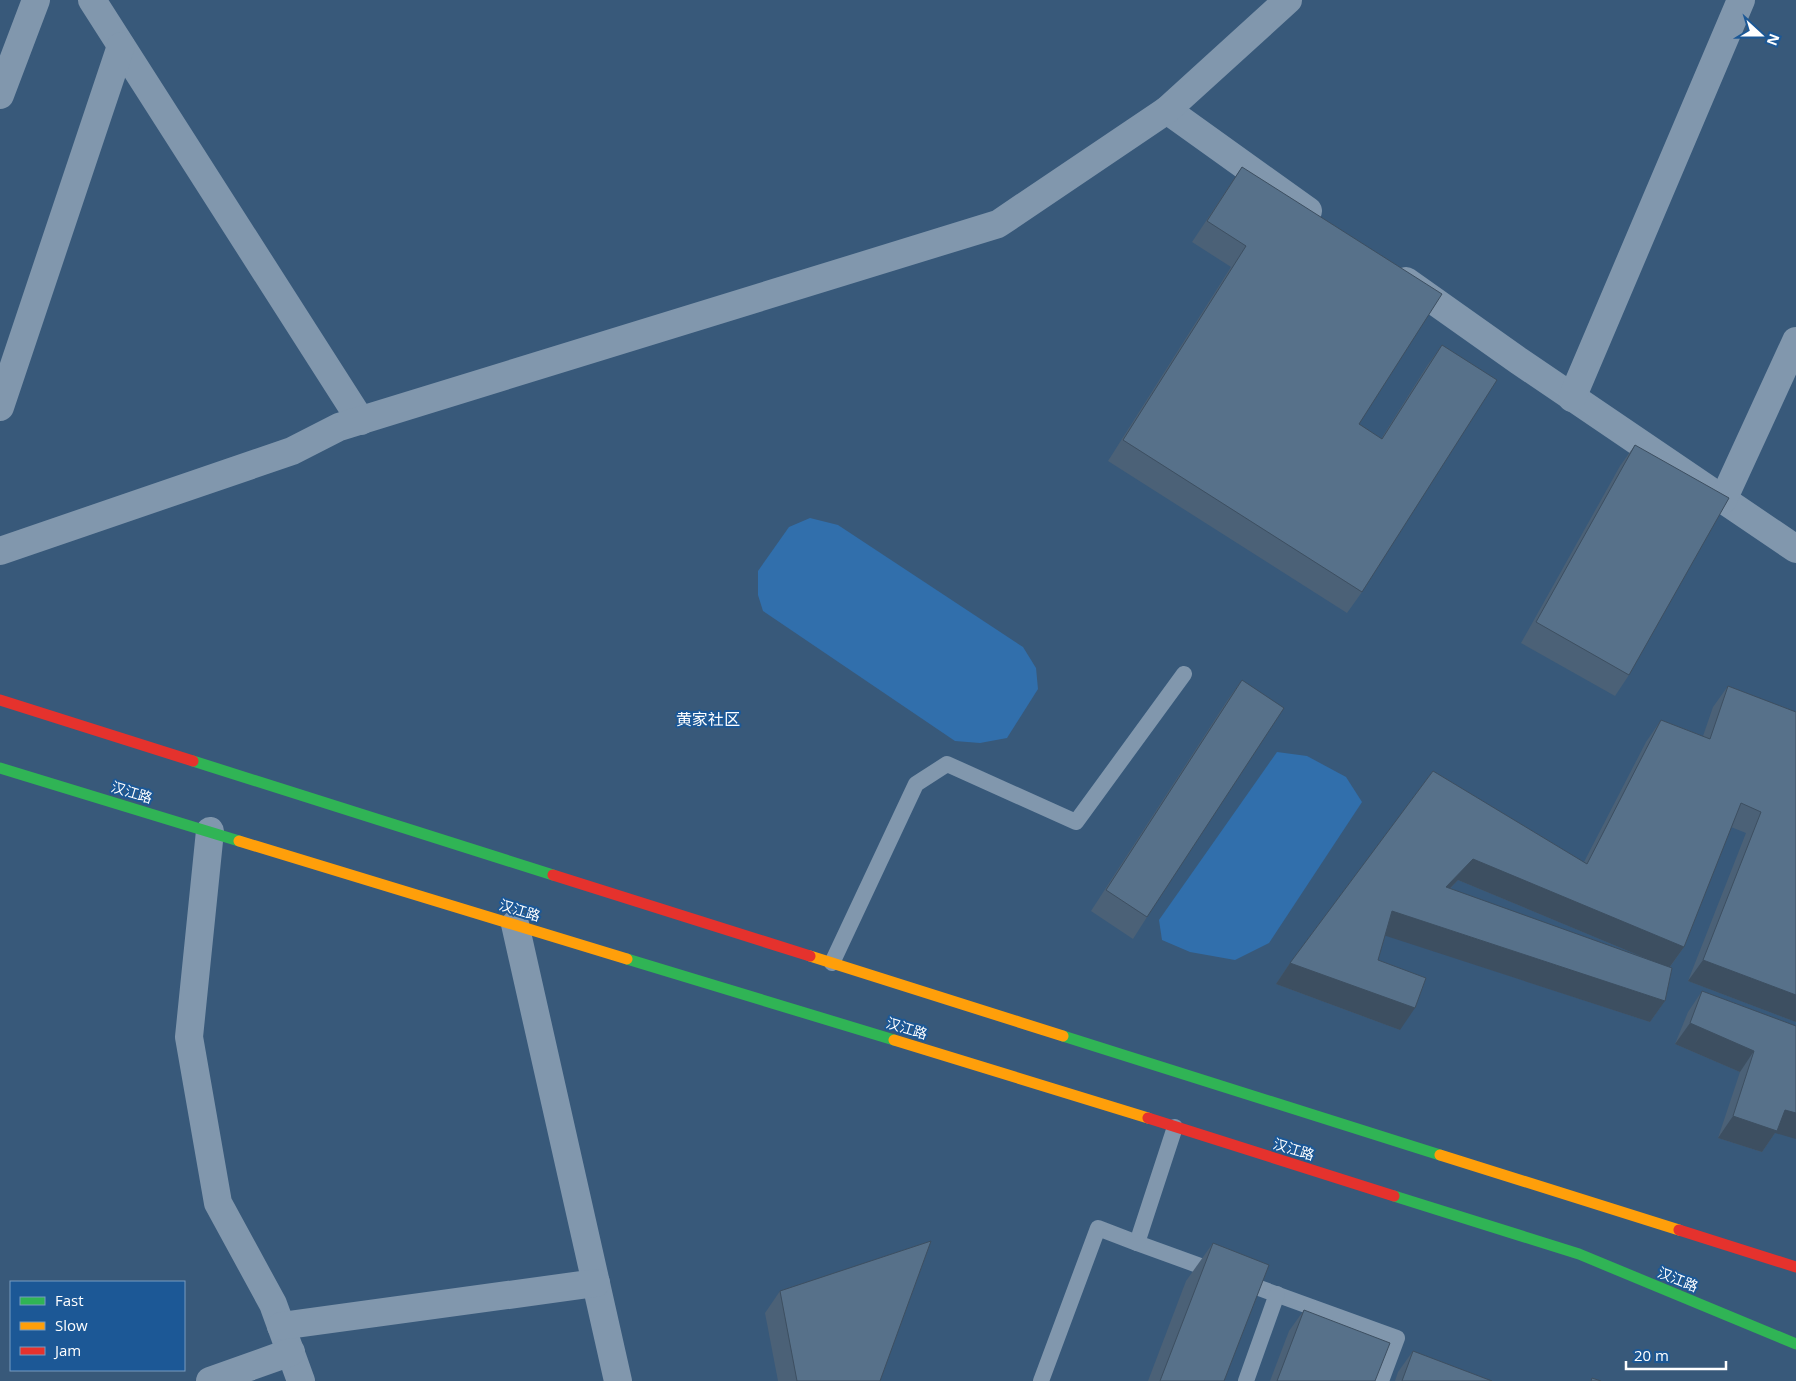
<svg xmlns="http://www.w3.org/2000/svg" width="1796" height="1381" viewBox="0 0 1796 1381" font-family="'Open Sans','Noto Sans SC',sans-serif">
<rect width="100%" height="100%" fill="#38597a"/>
<g fill="#316fac">
<polygon points="810,518 838,525 1023,647 1036,668 1038,689 1007,738 980,743 955,741 763,611 758,595 758,571 789,527"/>
<polygon points="1277,752 1307,756 1346,777 1362,802 1269,943 1235,960 1190,952 1162,940 1159,920"/>
</g>
<g fill="none" stroke-linecap="round" stroke-linejoin="round">
<g stroke="#8197ad" stroke-width="16">
<polyline points="832,963 916,784 947,764 1076,822 1184,674"/>
<polyline points="1137,1243 1217,1272"/>
<polyline points="1240,1281 1397,1338 1381,1381"/>
<polyline points="1041,1381 1098,1228 1137,1243 1175,1127"/>
<polyline points="1246,1381 1277,1294"/>
</g>
<g stroke="#8197ad" stroke-width="28">
<polyline points="92,0 361,421"/>
<polyline points="0,95 36,0"/>
<polyline points="1167,110 1308,211"/>
<polyline points="1406,281 1519,361 1796,549"/>
<polyline points="1572,398 1741,0"/>
<polyline points="0,407 121,46"/>
<polyline points="1723,500 1796,341"/>
<polyline points="0,551 292,451 339,427 998,224 1167,110 1288,0"/>
<polyline points="210,831 189,1037 218,1203 273,1304 301,1381"/>
<polyline points="515,924 618,1381"/>
<polyline points="281,1326 596,1283"/>
<polyline points="210,1381 291,1352"/>
</g>
<g stroke="#30b455" stroke-width="11">
<polyline points="193,761 553,875"/>
<polyline points="0,768 239,841"/>
<polyline points="627,959 894,1040"/>
<polyline points="1063,1036 1440,1155"/>
<polyline points="1394,1196 1579,1254 1796,1344"/>
</g>
<g stroke="#ff9f0a" stroke-width="11">
<polyline points="239,841 627,959"/>
<polyline points="810,956 1063,1036"/>
<polyline points="894,1040 1148,1118"/>
<polyline points="1440,1155 1679,1230"/>
</g>
<g stroke="#e5322d" stroke-width="11">
<polyline points="0,700 193,761"/>
<polyline points="553,875 810,956"/>
<polyline points="1148,1118 1394,1196"/>
<polyline points="1679,1230 1796,1267"/>
</g>
</g>
<g fill="#4b6177" fill-rule="evenodd">
<polygon points="1242,167 1359,424 1381,439 1427,366 1442,345 1362,592 1347,613 1108,461 1231,267 1192,242"/>
<polygon points="1635,445 1629,675 1615,696 1521,643 1620,466"/>
<polygon points="1242,680 1147,917 1133,939 1091,911 1227,701"/>
<path d="M1728 686 1796 712V1022L1688 981 1746 833 1731 827 1684 947 1670 967 1665 1001 1650 1022 1385 935 1378 960 1400 1030 1276 984 1290 963 1433 771 1584 862 1646 742 1661 720 1703 736 1713 707ZM1458 880 1645 958 1450 889Z"/>
<polygon points="1702,991 1796,1026 1775,1133 1762,1152 1718,1138 1740,1072 1675,1044 1688,1012"/>
<polygon points="1213,1243 1224,1381 1148,1381 1186,1281"/>
<polygon points="780,1291 880,1381 778,1381 765,1313"/>
<polygon points="1304,1310 1375,1381 1270,1381 1289,1331"/>
<polygon points="1413,1351 1492,1381 1395,1381 1398,1372"/>
</g>
<g fill="#3d4f61">
<polygon points="1473,859 1684,947 1669,968 1458,880 1431,908 1446,887"/>
<polygon points="1392,911 1665,1001 1650,1022 1377,933"/>
<polygon points="1703,960 1796,995 1796,1022 1688,981"/>
<polygon points="1290,963 1415,1008 1400,1030 1276,984"/>
<polygon points="1690,1023 1754,1051 1740,1072 1675,1044"/>
<polygon points="1785,1110 1796,1113 1796,1139 1775,1133 1762,1152 1718,1138 1733,1116"/>
</g>
<g fill="#57718a" stroke="#3d4f61">
<polygon points="1242,167 1442,294 1359,424 1382,439 1442,345 1497,380 1362,592 1123,440 1246,246 1207,221"/>
<polygon points="1635,445 1729,498 1629,675 1536,622"/>
<polygon points="1242,680 1284,708 1147,917 1106,890"/>
<polygon points="1728,686 1796,712 1796,995 1703,960 1761,812 1741,803 1684,947 1473,859 1446,887 1672,968 1665,1001 1392,911 1378,960 1426,978 1415,1008 1290,963 1433,771 1587,864 1661,720 1710,739"/>
<polygon points="1702,991 1796,1026 1796,1113 1785,1110 1777,1131 1733,1116 1754,1051 1690,1023"/>
<polygon points="931,1241 880,1381 797,1381 780,1291"/>
<polygon points="1213,1243 1269,1265 1224,1381 1160,1381"/>
<polygon points="1304,1310 1390,1343 1375,1381 1277,1381"/>
<polygon points="1413,1351 1492,1381 1402,1381"/>
<polygon points="1592,1378 1601,1381 1591,1381"/>
</g>
<g text-anchor="middle" dominant-baseline="central" stroke-width="4" stroke-linejoin="round" paint-order="stroke">
<g font-size="14" fill="#fff" stroke="#1c5896">
<text transform="translate(132 792) rotate(17)">汉江路</text>
<text transform="translate(520 910) rotate(17)">汉江路</text>
<text transform="translate(907 1028) rotate(17)">汉江路</text>
<text transform="translate(1294 1149) rotate(17)">汉江路</text>
<text transform="translate(1678 1279) rotate(22)">汉江路</text>
</g>
<g font-size="16" fill="#fff" stroke="#1c5896">
<text x="708" y="719">黄家社区</text>
</g>
</g>
<rect x="10" y="1281" width="175" height="90" fill="#1c5896" stroke="#779bc0"/>
<rect x="20" y="1297" width="25" height="8" fill="#30b455" stroke="#779bc0"/>
<text x="55" y="1306" font-size="15" fill="#ffffff">Fast</text>
<rect x="20" y="1322" width="25" height="8" fill="#ff9f0a" stroke="#779bc0"/>
<text x="55" y="1331" font-size="15" fill="#ffffff">Slow</text>
<rect x="20" y="1347" width="25" height="8" fill="#e5322d" stroke="#779bc0"/>
<text x="55" y="1356" font-size="15" fill="#ffffff">Jam</text>
<g transform="translate(1761 35) rotate(111)" stroke="#1c5896" stroke-width="4" paint-order="stroke">
<path d="M0-4L9 19L0 12L-9 19Z" fill="#ffffff"/>
<text y="-8" font-size="14" font-weight="bold" text-anchor="middle" fill="#ffffff">N</text>
</g>
<path d="M1626 1361v8h100v-8" fill="none" stroke="#ffffff" stroke-width="2.5"/>
<text x="1634" y="1361" font-size="15" fill="#ffffff" stroke="#1c5896" stroke-width="4" paint-order="stroke">20 m</text>
</svg>
